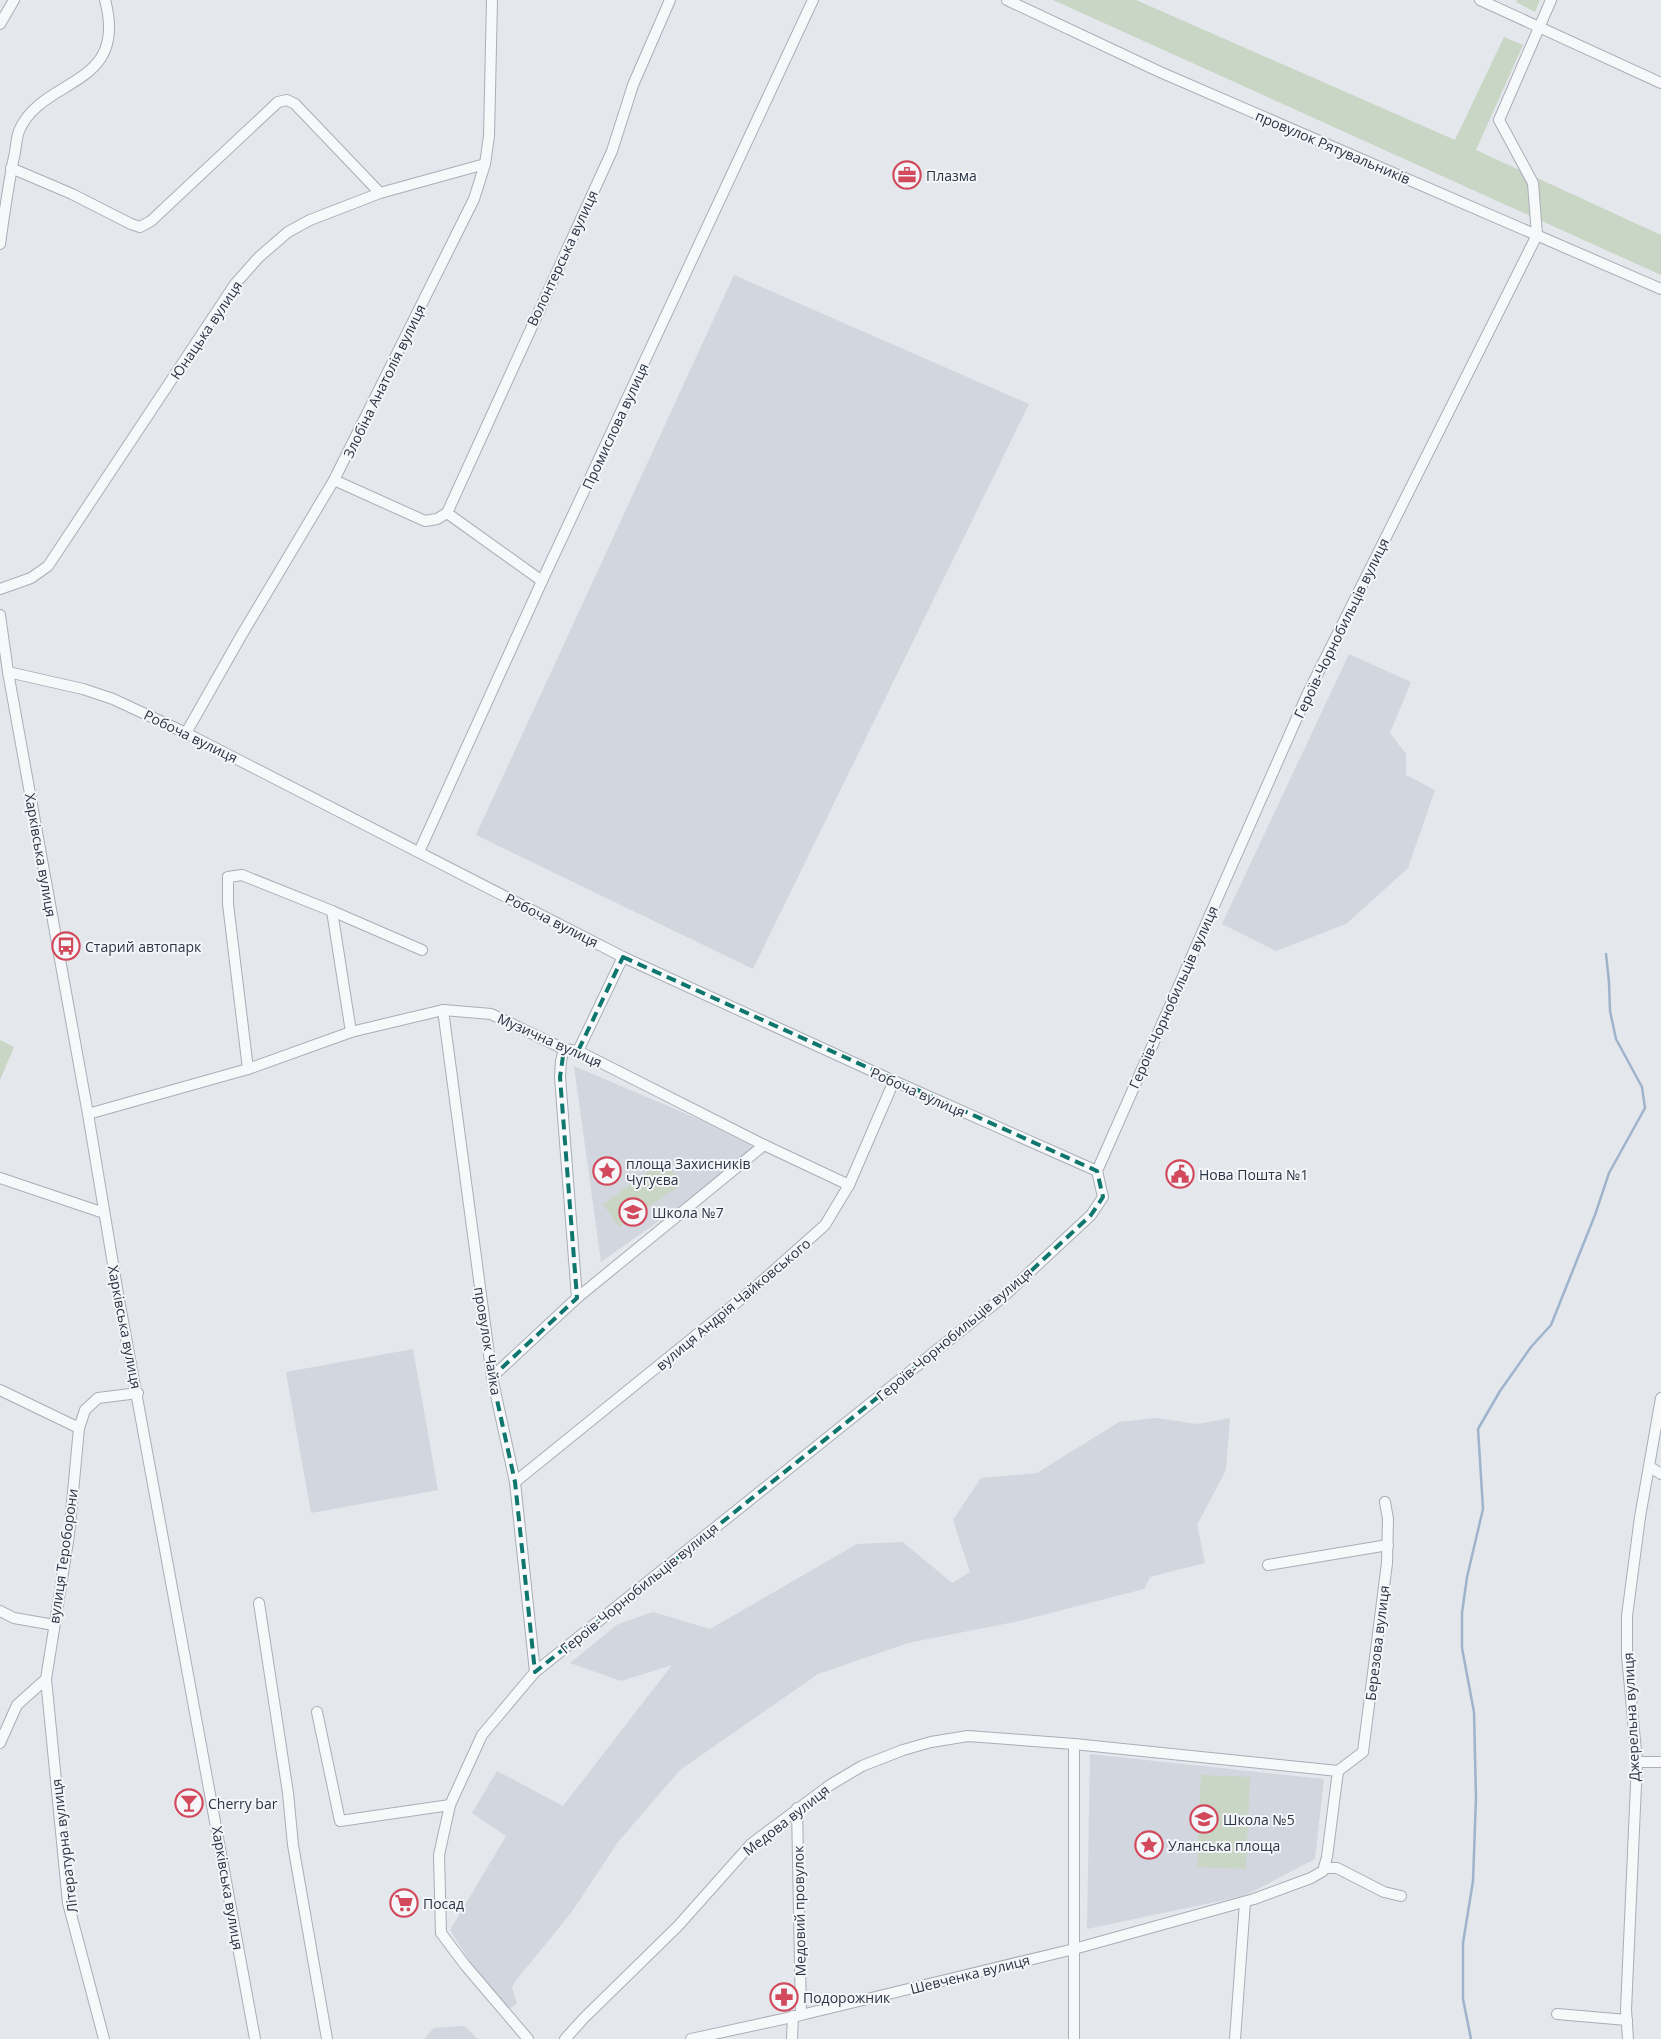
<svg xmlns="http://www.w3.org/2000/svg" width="1661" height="2039" viewBox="0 0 1661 2039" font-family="'Open Sans',sans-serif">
<rect width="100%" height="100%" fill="#e4e7ec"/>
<g fill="#d2d6de">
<polygon points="734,275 1029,404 753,969 476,835"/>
<polygon points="1349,654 1411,682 1390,733 1406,754 1406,775 1435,790 1408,868 1346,924 1276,951 1222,924"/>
<polygon points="574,1066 755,1143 742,1162 601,1262"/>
<polygon points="413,1349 438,1490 311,1513 286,1372"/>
<polygon points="1156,1418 1197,1424 1230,1418 1226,1470 1197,1525 1205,1563 1150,1577 1144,1589 1019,1621 908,1643 818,1674 680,1770 618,1842 571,1913 517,1979 512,1987 517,2004 502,2012 450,1930 506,1836 472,1813 497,1771 563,1806 672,1665 621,1681 570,1663 618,1624 653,1612 710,1629 857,1544 903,1542 952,1583 970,1572 953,1520 981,1478 1037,1473 1119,1422"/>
<polygon points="1090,1754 1324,1779 1315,1859 1244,1896 1087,1929"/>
<polygon points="464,2026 478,2039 424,2039 434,2028"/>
</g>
<g fill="#c9d6c5">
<polygon points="1053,0 1136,0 1455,140 1504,37 1523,45 1476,150 1661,235 1661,275"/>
<polygon points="1517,0 1540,0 1535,12 1516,2"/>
<polygon points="0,1040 14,1047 0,1080"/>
<polygon points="665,1160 682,1184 619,1227 603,1204"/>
<polygon points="1201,1775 1250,1777 1246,1869 1197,1867"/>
</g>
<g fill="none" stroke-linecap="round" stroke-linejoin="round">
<polyline stroke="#9fb4cc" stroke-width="2.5" points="1471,2039 1463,1999 1463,1943 1473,1881 1476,1798 1474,1712 1462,1648 1462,1613 1467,1577 1483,1509 1478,1429 1500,1391 1531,1347 1551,1325 1595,1215 1609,1173 1645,1108 1642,1087 1616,1039 1610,1011 1609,982 1606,954"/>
<g stroke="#a9aeb7" stroke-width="12">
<g id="minor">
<polyline points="1007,0 1160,72 1661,289"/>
<polyline points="1480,0 1661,83"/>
<polyline points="0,24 14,0"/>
<polyline points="11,168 72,194 131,224 140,227 151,221 278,102 287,100 295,104 380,193"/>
<path d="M0 244C4 215 8 186 14 157 16 149 16 139 19 131 42 76 129 89 105 0"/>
<polyline points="334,480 425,521 437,519 447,513 542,581"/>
<polyline points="447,513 612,151 633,85 670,0"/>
<polyline points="0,589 31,578 48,566 235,284 259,257 288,232 310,220 380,193 485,164"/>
<polyline points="0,615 8,672 88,1114 118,1294 255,2039"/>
<polyline points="8,672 83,689 113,699 186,733 623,957 894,1081 1097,1171"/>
<polyline points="186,733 241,636 334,480 474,199 485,164 489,136 492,0"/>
<polyline points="419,852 542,581 813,0"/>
<polyline points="332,911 351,1032"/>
<polyline points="443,1010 492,1377 515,1482 535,1672"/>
<polyline points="564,1049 561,1061 560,1077 577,1298"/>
<polyline points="578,1051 623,957"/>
<polyline points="248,1069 228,904 228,877 242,875 332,911 422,950"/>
<polyline points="88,1114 248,1069 351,1032 443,1010 491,1014 564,1049 578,1051 764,1145 849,1185"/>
<polyline points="0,1178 104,1213"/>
<polyline points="492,1377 577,1298 764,1145"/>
<polyline points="0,1390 79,1428"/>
<polyline points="1650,1467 1661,1474"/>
<polyline points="515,1482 752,1290 825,1225 849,1185 894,1081"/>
<polyline points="1268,1565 1388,1545"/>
<polyline points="259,1603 288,1793 293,1845 327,2039"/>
<polyline points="0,1611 14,1618 54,1625"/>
<polyline points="46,1679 68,1903 104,2039"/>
<polyline points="317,1712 340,1821 450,1805"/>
<polyline points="0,1743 17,1705 46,1679 69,1535 79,1428 85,1410 98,1398 138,1393"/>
<polyline points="1637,1762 1661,1762"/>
<polyline points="1338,1771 1363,1752 1387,1563 1388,1519 1385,1502"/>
<polyline points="797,1808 801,2015"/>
<polyline points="1324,1868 1337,1868 1384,1892 1401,1896"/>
<polyline points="1557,2014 1627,2020"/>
<polyline points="528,2039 465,1965 441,1933 439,1855 450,1805 482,1735 535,1672 1003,1297 1091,1215 1103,1197 1097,1171 1307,695 1537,235 1533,183 1499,120 1551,0"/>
<polyline points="565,2039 584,2018 678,1926 751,1844 830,1785 862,1766 903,1750 931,1742 968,1736 1074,1744 1338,1771"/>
<polyline points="691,2039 801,2015 1074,1949 1254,1899 1311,1878 1323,1871 1327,1857 1338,1771"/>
<polyline points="792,2039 793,2016"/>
<polyline points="1074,2039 1074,1744"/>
<polyline points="1235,2039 1245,1902"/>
<polyline points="1628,2039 1626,2010 1637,1762 1627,1656 1627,1616 1640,1517 1661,1398"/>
</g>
</g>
<use href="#minor" stroke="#f7f8fa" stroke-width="10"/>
</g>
<path fill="none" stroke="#0f766e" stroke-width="4" stroke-dasharray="10 6" stroke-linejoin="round" d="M623 957 1097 1171 1103 1197 1091 1215 1003 1297 535 1672 515 1482 492 1377 577 1298 560 1077 564 1049 578 1051Z"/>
<defs>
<g id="office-ring" transform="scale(1.4375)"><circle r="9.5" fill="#f4f6f9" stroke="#d1495b" stroke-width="1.5"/><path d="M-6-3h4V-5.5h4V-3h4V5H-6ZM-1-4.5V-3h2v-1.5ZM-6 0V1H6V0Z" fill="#d1495b"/></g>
<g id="bus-ring" transform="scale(1.4375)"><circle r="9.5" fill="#f4f6f9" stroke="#d1495b" stroke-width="1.5"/><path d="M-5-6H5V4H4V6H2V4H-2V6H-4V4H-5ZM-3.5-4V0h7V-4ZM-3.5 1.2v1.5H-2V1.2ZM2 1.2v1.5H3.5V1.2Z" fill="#d1495b"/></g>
<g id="sight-ring" transform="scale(1.4375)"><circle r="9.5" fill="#f4f6f9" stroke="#d1495b" stroke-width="1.5"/><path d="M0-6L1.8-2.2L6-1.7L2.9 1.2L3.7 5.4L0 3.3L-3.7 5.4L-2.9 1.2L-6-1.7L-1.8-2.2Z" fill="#d1495b"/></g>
<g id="civic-ring" transform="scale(1.4375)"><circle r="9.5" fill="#f4f6f9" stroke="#d1495b" stroke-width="1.5"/><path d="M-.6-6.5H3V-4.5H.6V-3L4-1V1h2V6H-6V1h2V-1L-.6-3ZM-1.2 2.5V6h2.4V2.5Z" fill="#d1495b"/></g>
<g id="school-ring" transform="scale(1.4375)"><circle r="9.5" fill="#f4f6f9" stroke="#d1495b" stroke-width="1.5"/><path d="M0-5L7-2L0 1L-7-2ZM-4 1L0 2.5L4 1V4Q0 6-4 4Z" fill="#d1495b"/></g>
<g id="bar-ring" transform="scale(1.4375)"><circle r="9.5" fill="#f4f6f9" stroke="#d1495b" stroke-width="1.5"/><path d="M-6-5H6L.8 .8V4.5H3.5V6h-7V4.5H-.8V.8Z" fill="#d1495b"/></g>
<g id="supermarket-ring" transform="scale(1.4375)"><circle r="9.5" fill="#f4f6f9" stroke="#d1495b" stroke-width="1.5"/><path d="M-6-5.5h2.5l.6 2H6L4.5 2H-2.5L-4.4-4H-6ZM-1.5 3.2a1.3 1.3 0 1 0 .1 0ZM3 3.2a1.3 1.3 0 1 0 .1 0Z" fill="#d1495b"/></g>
<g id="pharmacy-ring" transform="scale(1.4375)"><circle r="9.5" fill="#f4f6f9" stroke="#d1495b" stroke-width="1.5"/><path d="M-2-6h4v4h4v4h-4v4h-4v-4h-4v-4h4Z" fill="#d1495b"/></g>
</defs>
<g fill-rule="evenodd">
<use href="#office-ring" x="907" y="175"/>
<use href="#bus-ring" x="66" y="946"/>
<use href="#sight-ring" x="607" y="1171"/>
<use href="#civic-ring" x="1180" y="1174"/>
<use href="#school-ring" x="633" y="1212"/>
<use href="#bar-ring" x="189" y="1803"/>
<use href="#school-ring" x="1204" y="1819"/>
<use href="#sight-ring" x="1149" y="1845"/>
<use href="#supermarket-ring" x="404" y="1903"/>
<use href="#pharmacy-ring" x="784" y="1997"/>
</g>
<g text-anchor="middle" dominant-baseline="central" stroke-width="4" stroke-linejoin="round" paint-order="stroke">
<g font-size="14" fill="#2b3445" stroke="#f4f6f9">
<text transform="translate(1333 147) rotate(23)">провулок Рятувальників</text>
<text transform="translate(562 258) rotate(-65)">Волонтерська вулиця</text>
<text transform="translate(206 330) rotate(-56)">Юнацька вулиця</text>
<text transform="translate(384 381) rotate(-64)">Злобіна Анатолія вулиця</text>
<text transform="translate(615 426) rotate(-65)">Промислова вулиця</text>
<text transform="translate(1341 628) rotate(-64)">Героїв-Чорнобильців вулиця</text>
<text transform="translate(191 736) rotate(26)">Робоча вулиця</text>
<text transform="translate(41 855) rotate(80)">Харківська вулиця</text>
<text transform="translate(552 920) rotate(27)">Робоча вулиця</text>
<text transform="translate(1173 997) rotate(-66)">Героїв-Чорнобильців вулиця</text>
<text transform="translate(550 1040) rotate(24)">Музична вулиця</text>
<text transform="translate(918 1092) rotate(24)">Робоча вулиця</text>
<text transform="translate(733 1304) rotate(-40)">вулиця Андрія Чайковського</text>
<text transform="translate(125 1327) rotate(79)">Харківська вулиця</text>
<text transform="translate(954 1334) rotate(-40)">Героїв-Чорнобильців вулиця</text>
<text transform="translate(488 1341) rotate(81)">провулок Чайка</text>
<text transform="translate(63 1556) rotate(-82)">вулиця Тероборони</text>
<text transform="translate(639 1588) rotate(-39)">Героїв-Чорнобильців вулиця</text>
<text transform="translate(1377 1643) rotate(-83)">Березова вулиця</text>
<text transform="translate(1631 1717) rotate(-93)">Джерельна вулиця</text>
<text transform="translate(786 1820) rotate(-38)">Медова вулиця</text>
<text transform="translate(64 1846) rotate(-97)">Літературна вулиця</text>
<text transform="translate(228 1888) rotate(80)">Харківська вулиця</text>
<text transform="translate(799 1911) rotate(-91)">Медовий провулок</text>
<text transform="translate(970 1974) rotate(-14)">Шевченка вулиця</text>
</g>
<g font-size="14" fill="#2b3445" stroke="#f4f6f9" text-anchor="start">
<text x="926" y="175">Плазма</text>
<text x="85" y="946">Старий автопарк</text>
<text x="626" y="1163">площа Захисників<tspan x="626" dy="16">Чугуєва</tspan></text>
<text x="1199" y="1174">Нова Пошта №1</text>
<text x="652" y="1212">Школа №7</text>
<text x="208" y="1803">Cherry bar</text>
<text x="1223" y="1819">Школа №5</text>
<text x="1168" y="1845">Уланська площа</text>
<text x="423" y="1903">Посад</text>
<text x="803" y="1997">Подорожник</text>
</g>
</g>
</svg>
